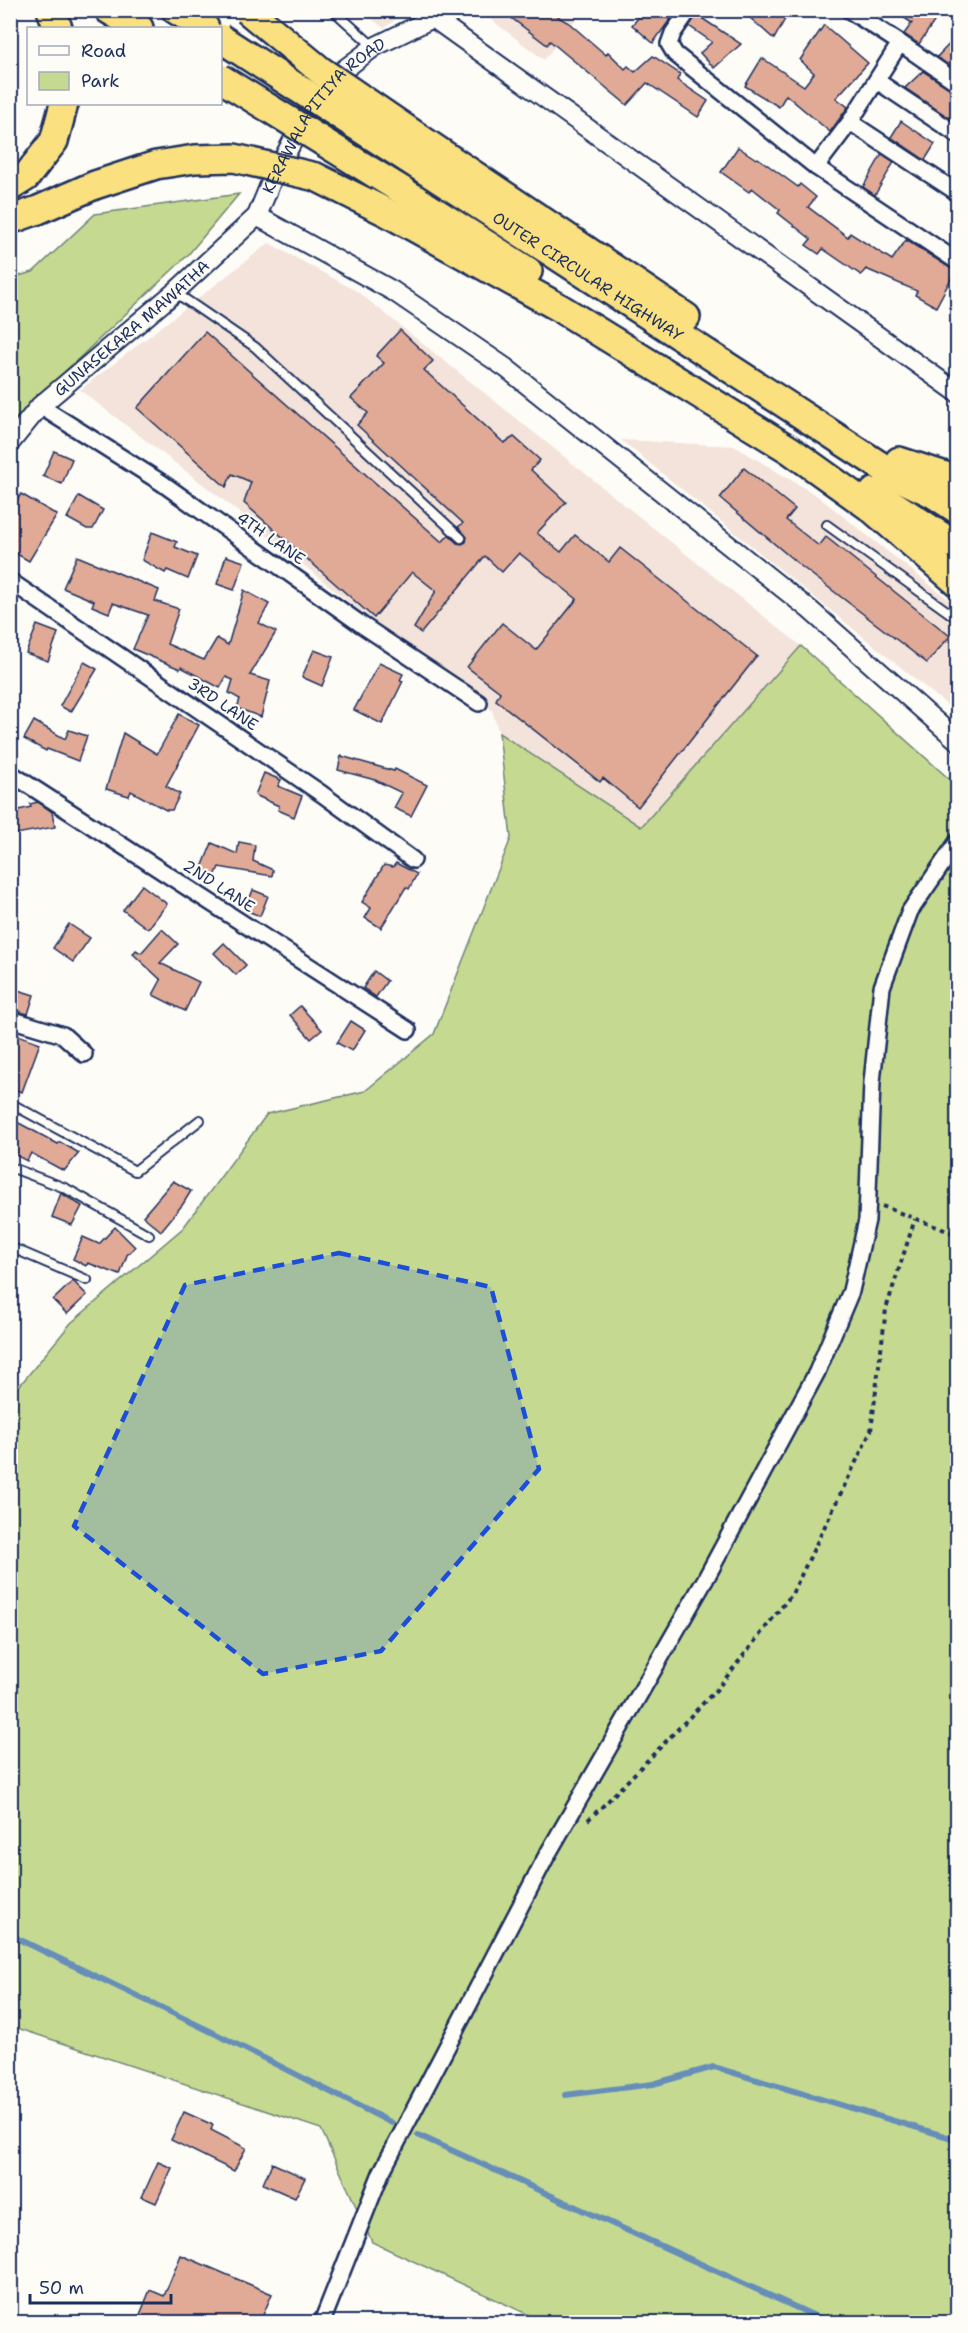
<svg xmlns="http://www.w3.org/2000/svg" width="968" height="2333" viewBox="0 0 968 2333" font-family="'Shantell Sans',sans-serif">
<rect width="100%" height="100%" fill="#fdfcf7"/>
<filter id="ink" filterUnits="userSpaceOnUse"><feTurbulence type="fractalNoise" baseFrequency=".0167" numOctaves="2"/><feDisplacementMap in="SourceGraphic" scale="12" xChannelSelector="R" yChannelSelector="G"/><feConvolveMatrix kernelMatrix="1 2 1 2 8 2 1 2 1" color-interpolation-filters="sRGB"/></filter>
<g filter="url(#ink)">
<g fill="#f4e3da">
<polygon points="361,11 408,11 384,28"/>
<polygon points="480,11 582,11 544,60"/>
<polygon points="269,243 358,292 801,646 641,827 499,733 492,710 349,602 226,502 80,390"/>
<polygon points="621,440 734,446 816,495 957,606 957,713"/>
</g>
<g fill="#c5da90" stroke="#708477" stroke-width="1.5">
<polygon points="239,194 187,256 19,415 11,427 11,278 33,272 95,214"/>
<polygon points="801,646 957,786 957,2322 544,2322 372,2242 321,2129 11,2026 11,1396 71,1323 183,1228 267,1114 365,1091 434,1034 511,838 499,733 641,827"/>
</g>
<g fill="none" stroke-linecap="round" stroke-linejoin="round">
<g stroke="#668eb9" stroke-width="6">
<polyline points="10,1935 212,2032 392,2123"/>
<polyline points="565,2095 653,2084 714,2067 958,2140"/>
<polyline points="418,2135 828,2322"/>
</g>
</g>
<g fill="#e0aa96" stroke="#1b2f5e" stroke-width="1.5">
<polygon points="501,10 564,10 558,17 569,23 606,55 608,52 625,69 628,66 635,72 653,56 680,74 677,80 708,101 698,117 647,83 627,105 550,41 547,45"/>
<polygon points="645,10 677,10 653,43 632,25"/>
<polygon points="741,10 790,10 774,39"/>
<polygon points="892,10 942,10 919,44 904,34 912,23"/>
<polygon points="697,15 741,44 714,68 700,53 712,42 689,26"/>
<polygon points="824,25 868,63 836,98 848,107 830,132 786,95 779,107 745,86 762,58 804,86 814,73 800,60"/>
<polygon points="957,36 957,71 937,57"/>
<polygon points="923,71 957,93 957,123 905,88"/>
<polygon points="901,121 935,144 925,160 891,137"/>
<polygon points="738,147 756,159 758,158 798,187 800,184 816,197 808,207 848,237 850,233 892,260 906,240 955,271 936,307 915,295 917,291 866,269 861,275 823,249 819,254 806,245 811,239 778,213 780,210 752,188 749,192 721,172"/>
<polygon points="882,154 894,162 875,195 863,187"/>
<polygon points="400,330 433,361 424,370 504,443 514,437 540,460 531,470 566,502 537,533 561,552 575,535 609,562 620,548 757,656 638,807 603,778 600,782 496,700 500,692 467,667 502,623 536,650 577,599 519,553 502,572 485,556 421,633 414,628 436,591 412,572 374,618 244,503 251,482 232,474 226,487 137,408 205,332 442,542 449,535 457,543 462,544 466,542 467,537 458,527 463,523 357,425 368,413 351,398 384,363 376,356"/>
<polygon points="54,451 72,459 62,484 43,476"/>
<polygon points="744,468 795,509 786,520 819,546 826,537 950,636 927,663 802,567 720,498"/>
<polygon points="21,494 57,515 29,561 10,550 10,512"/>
<polygon points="79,496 103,510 93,529 87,529 67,518"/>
<polygon points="152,532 177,542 175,547 197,556 188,579 167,570 165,573 142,560"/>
<polygon points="77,556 159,590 155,601 179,609 167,644 204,660 217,638 228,645 244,590 269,604 259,623 276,632 250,675 270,681 261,717 237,708 240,699 229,693 233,680 226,677 220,688 181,667 180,669 133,649 148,615 113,603 109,613 92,606 94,601 63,588"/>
<polygon points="226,556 244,562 234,590 217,584"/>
<polygon points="37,625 58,633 48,661 26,653"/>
<polygon points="314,650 333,657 322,686 302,677"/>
<polygon points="84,662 97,669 71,712 60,706"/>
<polygon points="379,663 403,674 400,680 403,681 382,724 354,710"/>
<polygon points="179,714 199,725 166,786 180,794 172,810 166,810 131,791 129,796 106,789 123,733 157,754"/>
<polygon points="34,721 65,739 69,730 87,736 78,761 47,749 46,751 24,739"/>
<polygon points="341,756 394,771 395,769 427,785 411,816 394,808 402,793 375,780 338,770"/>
<polygon points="264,773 281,780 278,786 302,796 294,817 278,810 279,806 255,795"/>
<polygon points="38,802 52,812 55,827 16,834 11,812 31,807 30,804"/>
<polygon points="239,842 255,845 253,861 273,870 272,876 219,867 215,876 201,870 212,843 237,854"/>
<polygon points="396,863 417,874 409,889 406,887 381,928 365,918 371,908 362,902 384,865 393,867"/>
<polygon points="142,885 167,904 148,929 123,910"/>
<polygon points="253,890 268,896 260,916 245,910"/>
<polygon points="69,924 90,938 73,962 53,948"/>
<polygon points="162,929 178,944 160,963 199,982 185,1011 153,995 161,980 133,954 136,950 141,953"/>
<polygon points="224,943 246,965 236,975 214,953"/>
<polygon points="374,971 387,981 376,997 363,988"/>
<polygon points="18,990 34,995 28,1014 12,1010"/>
<polygon points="300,1006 322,1030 311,1039 290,1015"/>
<polygon points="351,1021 365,1030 352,1051 337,1043"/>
<polygon points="15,1034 40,1043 22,1092 10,1088 10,1046"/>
<polygon points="17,1122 58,1144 60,1142 79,1153 64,1171 31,1153 27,1161 10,1152 10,1134"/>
<polygon points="173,1181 191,1191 183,1204 161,1231 143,1216"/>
<polygon points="61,1193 82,1206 72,1225 52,1217"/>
<polygon points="115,1227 135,1247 127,1255 120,1275 88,1263 86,1266 73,1259 83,1237 99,1244"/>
<polygon points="73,1281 87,1295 67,1314 53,1300"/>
<polygon points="184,2112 213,2125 211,2130 246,2148 234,2171 171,2140"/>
<polygon points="158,2162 172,2168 156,2203 142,2197"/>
<polygon points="272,2163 305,2178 295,2198 263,2184"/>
<polygon points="181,2255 272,2294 260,2322 137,2322 150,2290 164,2296"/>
</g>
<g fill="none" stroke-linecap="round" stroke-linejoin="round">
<g stroke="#1b2f5e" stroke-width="12">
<g id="service">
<polyline points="333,10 373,46"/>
<polyline points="176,293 255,347 461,538"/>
<polyline points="827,525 958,619"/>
<polyline points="10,1103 135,1171 200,1120"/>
<polyline points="10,1167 65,1188 149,1235"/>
<polyline points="10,1247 87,1280"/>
</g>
</g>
<g stroke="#1b2f5e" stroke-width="20">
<g id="minor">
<polyline points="689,10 673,33 669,44 675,54 816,167 958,262"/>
<polyline points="900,43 958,83"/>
<polyline points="877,81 958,135"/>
<polyline points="850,122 958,193"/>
<polyline points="816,167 850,122 900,43 849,10"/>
<polyline points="40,406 162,483 362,625 479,703"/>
<polyline points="10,581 322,794 413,860"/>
<polyline points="10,773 408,1030"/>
<polyline points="10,1019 63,1035 84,1054"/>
<polyline points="322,2322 381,2173 546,1857 705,1580 817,1372 851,1291 867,1220 872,1082 882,987 910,911 958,841"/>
</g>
</g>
<g stroke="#1b2f5e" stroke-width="22">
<g id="tertiary">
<polyline points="433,18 958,393"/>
<polyline points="257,216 393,291 506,368 810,610 958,741"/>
<path id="s1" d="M10 443 40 406 175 292 257 216 271 182 309 110 342 71 374 47 433 18 432 10"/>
</g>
</g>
<g stroke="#1b2f5e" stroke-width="32">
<g id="motorway">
<polyline points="51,10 58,28"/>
<polyline points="109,10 139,28"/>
<polyline points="176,10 205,28"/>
<polyline points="428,144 686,317"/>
<path id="s2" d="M417 165 896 476 932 493 958 510"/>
<polyline points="10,187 26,177 54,141 64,104"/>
<polyline points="403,191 528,271"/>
<polyline points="388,213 560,308 790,450 871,508 958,583"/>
<polyline points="899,461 958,480"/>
<polyline points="874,492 958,547"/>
</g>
</g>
<g stroke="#1b2f5e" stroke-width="4" stroke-dasharray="4.5 4.5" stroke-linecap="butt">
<polyline points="882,1206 958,1235"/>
<polyline points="588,1820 606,1803 717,1689 792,1594 871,1431 886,1309 915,1219"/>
</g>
<use href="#service" stroke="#fdfcf7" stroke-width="8"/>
<use href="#minor" stroke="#fdfcf7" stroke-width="15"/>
<use href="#tertiary" stroke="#fdfcf7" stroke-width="18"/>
<use href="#motorway" stroke="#fbe080" stroke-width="27"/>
<g stroke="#1b2f5e" stroke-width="32" stroke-linecap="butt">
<g id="motorway-bridge">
<polyline points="247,10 321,71 428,144"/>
<polyline points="220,38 417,165"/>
<polyline points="220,78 403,191"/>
<polyline points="10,220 38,210 95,185 156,165 195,159 234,158 316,177 388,213"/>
</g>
</g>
<use href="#motorway-bridge" stroke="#fbe080" stroke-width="27"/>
</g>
</g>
<path fill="#1d4ed8" fill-opacity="0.2" stroke="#1d4ed8" stroke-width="4.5" stroke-dasharray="12 8" stroke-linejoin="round" d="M339 1253 491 1287 539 1469 381 1651 263 1674 74 1526 185 1285Z"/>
<g text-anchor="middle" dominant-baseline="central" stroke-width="4.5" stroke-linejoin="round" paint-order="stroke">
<g font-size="16" fill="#1b2f5e" stroke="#fdfcf7">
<text stroke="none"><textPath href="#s1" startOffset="459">KERAWALAPITIYA ROAD</textPath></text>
<text stroke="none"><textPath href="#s2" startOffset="204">OUTER CIRCULAR HIGHWAY</textPath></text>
<text stroke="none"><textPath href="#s1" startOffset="168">GUNASEKARA MAWATHA</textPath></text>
<text transform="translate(271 538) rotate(35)">4TH LANE</text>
<text transform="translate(223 704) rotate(34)">3RD LANE</text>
<text transform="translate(219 886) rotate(33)">2ND LANE</text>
</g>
</g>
<rect width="968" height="2333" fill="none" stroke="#fdfcf7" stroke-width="36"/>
<rect x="18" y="18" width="932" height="2297" fill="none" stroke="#1b2f5e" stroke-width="2" filter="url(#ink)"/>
<rect x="27" y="27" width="195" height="78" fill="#fdfcf7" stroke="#a3aaba" stroke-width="1.5"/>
<rect x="39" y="46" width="30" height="9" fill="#fdfcf7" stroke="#a3aaba" stroke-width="1.5"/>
<text x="81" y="57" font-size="18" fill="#1b2f5e">Road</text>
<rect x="39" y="72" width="30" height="18" fill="#c5da90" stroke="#a3aaba" stroke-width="1.5"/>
<text x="81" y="87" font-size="18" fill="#1b2f5e">Park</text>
<path d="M30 2294v9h141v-9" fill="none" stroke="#1b2f5e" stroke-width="3"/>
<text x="39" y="2294" font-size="18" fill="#1b2f5e" stroke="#fdfcf7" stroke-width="4.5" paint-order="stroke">50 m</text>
</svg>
